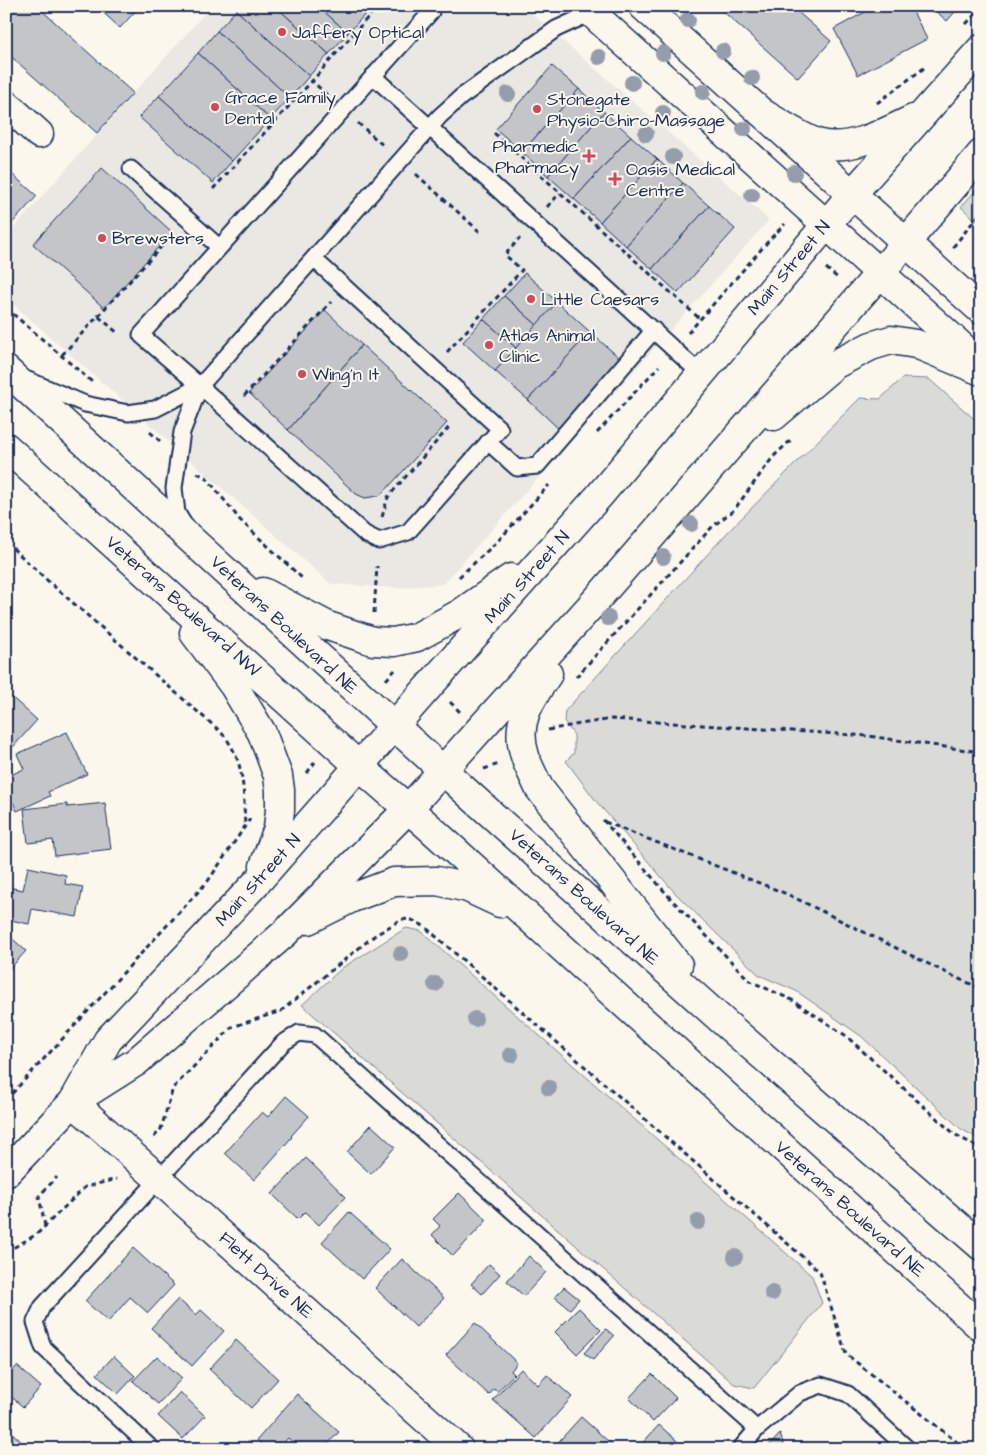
<svg xmlns="http://www.w3.org/2000/svg" width="987" height="1455" viewBox="0 0 987 1455" font-family="'Architects Daughter',sans-serif">
<rect width="100%" height="100%" fill="#fbf7ec"/>
<filter id="ink" filterUnits="userSpaceOnUse"><feTurbulence type="fractalNoise" baseFrequency=".02" numOctaves="2"/><feDisplacementMap in="SourceGraphic" scale="10" xChannelSelector="R" yChannelSelector="G"/><feConvolveMatrix kernelMatrix="1 2 1 2 8 2 1 2 1" color-interpolation-filters="sRGB"/></filter>
<g filter="url(#ink)">
<polygon fill="#eae8e2" points="211,6 523,6 769,220 443,584 399,588 331,584 6,298 6,237"/>
<g fill="#dadad7" stroke="#7a849a">
<polygon points="981,184 981,225 961,207"/>
<polygon points="903,378 929,379 981,425 981,1140 961,1129 861,1036 796,991 759,975 676,894 596,801 566,761 574,753 574,735 564,721 565,711 726,534 860,398 880,399"/>
<polygon points="406,928 421,931 812,1276 822,1303 754,1388 734,1384 302,1005 342,968"/>
</g>
<g fill="#c3c5c9" stroke="#1b2f5e">
<polygon points="18,6 37,6 133,93 97,133 6,52 6,19"/>
<polygon points="96,6 140,6 120,28"/>
<polygon points="239,6 275,6 329,54 309,76 236,10"/>
<polygon points="275,6 318,6 348,33 329,54"/>
<polygon points="318,6 361,6 367,12 348,33"/>
<polygon points="361,6 373,6 367,12"/>
<polygon points="717,6 791,6 831,41 798,78"/>
<polygon points="876,6 910,6 927,39 858,75 834,29"/>
<polygon points="930,6 960,6 947,21"/>
<polygon points="236,10 309,76 290,98 217,31"/>
<polygon points="217,31 290,98 270,119 198,53"/>
<polygon points="198,53 270,119 232,161 159,96"/>
<polygon points="552,66 579,89 522,152 496,129"/>
<polygon points="579,89 604,112 548,176 522,152"/>
<polygon points="159,96 232,161 213,183 139,117"/>
<polygon points="604,112 631,136 574,199 548,176"/>
<polygon points="631,136 657,159 600,222 574,199"/>
<polygon points="657,159 683,183 626,246 600,222"/>
<polygon points="102,168 172,232 104,308 33,244"/>
<polygon points="6,169 37,196 6,230"/>
<polygon points="683,183 709,206 652,269 626,246"/>
<polygon points="709,206 735,229 678,293 652,269"/>
<polygon points="525,273 557,302 537,325 504,296"/>
<polygon points="504,296 537,325 516,348 483,319"/>
<polygon points="557,302 590,332 528,400 495,371"/>
<polygon points="325,310 362,345 288,430 249,393"/>
<polygon points="483,319 516,348 495,371 463,342"/>
<polygon points="590,332 623,361 560,430 528,400"/>
<polygon points="362,345 447,423 384,492 379,496 365,498 356,494 288,430"/>
<polygon points="6,692 37,720 6,755"/>
<polygon points="67,732 87,774 48,792 50,796 17,811 6,787 6,777 24,769 17,754"/>
<polygon points="105,803 111,849 55,856 53,840 28,843 24,809 67,804 67,807"/>
<polygon points="28,867 66,875 65,884 83,887 77,917 32,909 29,924 6,919 6,899 8,887 23,890"/>
<polygon points="6,933 26,951 6,973"/>
<polygon points="286,1096 309,1116 291,1136 292,1137 254,1180 225,1153 262,1112 268,1117"/>
<polygon points="371,1125 395,1147 371,1174 347,1152"/>
<polygon points="306,1158 346,1197 319,1225 305,1212 298,1219 272,1194"/>
<polygon points="459,1193 487,1220 453,1256 432,1235 440,1226 433,1219"/>
<polygon points="349,1212 390,1249 362,1279 322,1242"/>
<polygon points="133,1248 174,1285 148,1313 130,1297 108,1322 85,1301"/>
<polygon points="529,1256 546,1272 524,1296 507,1281"/>
<polygon points="402,1259 444,1298 416,1327 375,1288"/>
<polygon points="489,1264 500,1274 482,1294 471,1284"/>
<polygon points="564,1287 579,1299 570,1309 555,1297"/>
<polygon points="178,1299 196,1315 201,1310 224,1331 192,1366 151,1328"/>
<polygon points="579,1308 601,1330 577,1354 555,1332"/>
<polygon points="475,1323 517,1363 511,1371 514,1374 497,1392 494,1389 489,1395 446,1355"/>
<polygon points="606,1329 614,1336 593,1360 584,1353"/>
<polygon points="236,1340 278,1379 251,1408 209,1369"/>
<polygon points="114,1356 135,1376 118,1394 97,1374"/>
<polygon points="157,1356 182,1378 158,1404 133,1381"/>
<polygon points="17,1366 41,1387 23,1407 6,1392 6,1378"/>
<polygon points="521,1369 538,1385 547,1375 572,1397 536,1438 493,1400"/>
<polygon points="652,1374 676,1398 653,1422 629,1398"/>
<polygon points="180,1392 205,1416 183,1439 158,1416"/>
<polygon points="297,1394 339,1432 323,1449 300,1449 288,1438 278,1449 266,1449 257,1440"/>
<polygon points="581,1417 617,1449 552,1449"/>
<polygon points="659,1425 677,1441 670,1449 637,1449"/>
<polygon points="6,1427 27,1447 25,1449 6,1449"/>
<polygon points="780,1434 785,1449 766,1449"/>
<polygon points="82,1442 89,1449 76,1449"/>
</g>
<g fill="none" stroke-linecap="round" stroke-linejoin="round">
<g stroke="#1b2f5e" stroke-width="19">
<g id="lane">
<polyline points="431,12 141,335 200,386 440,116 461,97 556,29 591,13"/>
<polyline points="373,76 701,374"/>
<polyline points="131,169 219,247"/>
<polyline points="28,380 85,404 128,413 155,409 200,386"/>
<polyline points="200,386 365,534 379,541 408,532 500,429 314,259"/>
<polyline points="488,442 517,468 537,466 654,330"/>
<polyline points="185,526 177,513 174,488 182,432 200,386"/>
<polyline points="757,1429 800,1393 821,1385 848,1394 908,1449"/>
<polyline points="152,1449 43,1347 35,1322 42,1307 283,1043 299,1033 315,1035 757,1429 740,1449"/>
</g>
</g>
<g stroke="#1b2f5e" stroke-width="31">
<g id="street">
<polyline points="584,6 981,364"/>
<polyline points="643,6 981,310"/>
<polyline points="6,104 39,134"/>
<polyline points="73,1102 459,1449"/>
</g>
</g>
<g stroke="#1b2f5e" stroke-width="31">
<g id="secondary">
<path d="M762 113C780 123 798 136 817 143 848 153 886 132 913 119"/>
<polyline points="6,370 471,796 726,1024 981,1246"/>
<polyline points="774,416 834,365 871,346 891,340 916,344 981,371"/>
<polyline points="6,447 359,766 429,827 981,1327"/>
<polyline points="263,592 328,626 373,641 394,642 417,637 461,613 511,578"/>
<polyline points="194,633 234,686 262,733 278,776 280,790 280,810 278,828 264,866"/>
<path d="M548 674C530 700 514 723 525 756 528 767 535 778 539 788L678 965"/>
<polyline points="308,920 352,898 394,882 437,881 468,888 500,903"/>
<polyline points="76,1100 136,1062 285,933 408,809 597,599 880,273 981,154"/>
<polyline points="6,1173 73,1102 108,1040 258,881 431,684 599,496 852,194 981,49"/>
</g>
</g>
<g stroke="#1b2f5e" stroke-width="3" stroke-dasharray="5 4" stroke-linecap="butt">
<polyline points="966,24 981,8"/>
<polyline points="327,95 312,81 378,6"/>
<polyline points="877,103 924,68"/>
<polyline points="358,123 385,147"/>
<polyline points="494,133 700,319"/>
<polyline points="416,174 480,232"/>
<polyline points="213,189 312,81"/>
<polyline points="547,207 560,193"/>
<polyline points="953,247 981,212"/>
<polyline points="826,268 839,279"/>
<polyline points="6,308 92,382"/>
<polyline points="98,316 172,235"/>
<polyline points="688,333 771,238 785,224"/>
<polyline points="447,352 522,270 505,255 520,238"/>
<polyline points="62,355 98,316 119,334"/>
<polyline points="246,396 245,395 331,302"/>
<polyline points="150,432 160,441"/>
<polyline points="597,433 659,366"/>
<polyline points="197,473 206,477 240,520 303,579"/>
<polyline points="382,517 388,497 450,426"/>
<path d="M6 542 48 581 214 726C219 730 224 735 228 741 246 768 243 795 245 826"/>
<polyline points="459,577 497,542 549,485"/>
<polyline points="374,613 377,566"/>
<polyline points="576,677 713,526 734,510 773,457 791,440"/>
<polyline points="386,680 395,670"/>
<polyline points="450,702 460,712"/>
<polyline points="548,730 574,725 612,719 868,736 981,752"/>
<polyline points="484,769 499,764"/>
<polyline points="307,773 315,762"/>
<polyline points="603,820 671,899 750,981 792,1000 845,1035 943,1124 956,1135 981,1149"/>
<polyline points="605,822 787,894 959,979 981,988"/>
<polyline points="6,1100 208,881 250,819"/>
<polyline points="154,1137 161,1129 173,1088 232,1027 281,1011 374,936 402,919 412,920 424,926 820,1272 846,1354 958,1443 962,1449"/>
<polyline points="45,1226 39,1196 57,1177"/>
<polyline points="6,1252 37,1234 85,1187 117,1179"/>
</g>
<use href="#lane" stroke="#fbf7ec" stroke-width="15"/>
<use href="#street" stroke="#fbf7ec" stroke-width="28"/>
<use href="#secondary" stroke="#fbf7ec" stroke-width="28"/>
</g>
<g fill="#959cab">
<circle cx="688" cy="20" r="8"/>
<circle cx="723" cy="51" r="8"/>
<circle cx="663" cy="53" r="8"/>
<circle cx="599" cy="57" r="8"/>
<circle cx="752" cy="78" r="8"/>
<circle cx="632" cy="83" r="8"/>
<circle cx="703" cy="92" r="8"/>
<circle cx="508" cy="94" r="8"/>
<circle cx="663" cy="113" r="8"/>
<circle cx="744" cy="129" r="8"/>
<circle cx="646" cy="134" r="8"/>
<circle cx="673" cy="157" r="8"/>
<circle cx="794" cy="173" r="8"/>
<circle cx="752" cy="195" r="8"/>
<circle cx="691" cy="524" r="8"/>
<circle cx="663" cy="557" r="8"/>
<circle cx="608" cy="618" r="8"/>
<circle cx="401" cy="954" r="8"/>
<circle cx="435" cy="984" r="8"/>
<circle cx="475" cy="1019" r="8"/>
<circle cx="511" cy="1055" r="8"/>
<circle cx="549" cy="1088" r="8"/>
<circle cx="698" cy="1222" r="8"/>
<circle cx="735" cy="1257" r="8"/>
<circle cx="772" cy="1293" r="8"/>
</g>
</g>
<g fill="#d1495b" stroke="#fbf7ec" stroke-width="2">
<circle cx="282" cy="32" r="5"/>
<circle cx="215" cy="107" r="5"/>
<circle cx="537" cy="109" r="5"/>
<path d="M586.5 148.5h5v5h5v5h-5v5h-5v-5h-5v-5h5z"/>
<path d="M612.5 171.5h5v5h5v5h-5v5h-5v-5h-5v-5h5z"/>
<circle cx="102" cy="238" r="5"/>
<circle cx="531" cy="299" r="5"/>
<circle cx="489" cy="345" r="5"/>
<circle cx="302" cy="374" r="5"/>
</g>
<g text-anchor="middle" dominant-baseline="central" stroke-width="4" stroke-linejoin="round" paint-order="stroke">
<g font-size="18" fill="#1b2f5e" stroke="#fbf7ec" text-anchor="start">
<text x="292" y="32">Jaffery Optical</text>
<text x="225" y="97">Grace Family<tspan x="225" dy="21">Dental</tspan></text>
<text x="547" y="99">Stonegate<tspan x="547" dy="21">Physio-Chiro-Massage</tspan></text>
<text x="579" y="146" text-anchor="end">Pharmedic<tspan x="579" dy="21">Pharmacy</tspan></text>
<text x="626" y="169">Oasis Medical<tspan x="626" dy="21">Centre</tspan></text>
<text x="112" y="238">Brewsters</text>
<text x="541" y="299">Little Caesars</text>
<text x="499" y="335">Atlas Animal<tspan x="499" dy="21">Clinic</tspan></text>
<text x="312" y="374">Wing'n It</text>
</g>
<g font-size="18" fill="#1b2f5e" stroke="#fbf7ec">
<text transform="translate(789 268) rotate(-50)">Main Street N</text>
<text transform="translate(527 577) rotate(-48)">Main Street N</text>
<text transform="translate(183 606) rotate(42)">Veterans Boulevard NW</text>
<text transform="translate(284 625) rotate(43)">Veterans Boulevard NE</text>
<text transform="translate(258 880) rotate(-48)">Main Street N</text>
<text transform="translate(584 897) rotate(42)">Veterans Boulevard NE</text>
<text transform="translate(850 1209) rotate(42)">Veterans Boulevard NE</text>
<text transform="translate(266 1275) rotate(42)">Flett Drive NE</text>
</g>
</g>
<rect width="987" height="1455" fill="none" stroke="#fbf7ec" stroke-width="25"/>
<rect x="12" y="12" width="962" height="1430" fill="none" stroke="#1b2f5e" stroke-width="2" filter="url(#ink)"/>
</svg>
